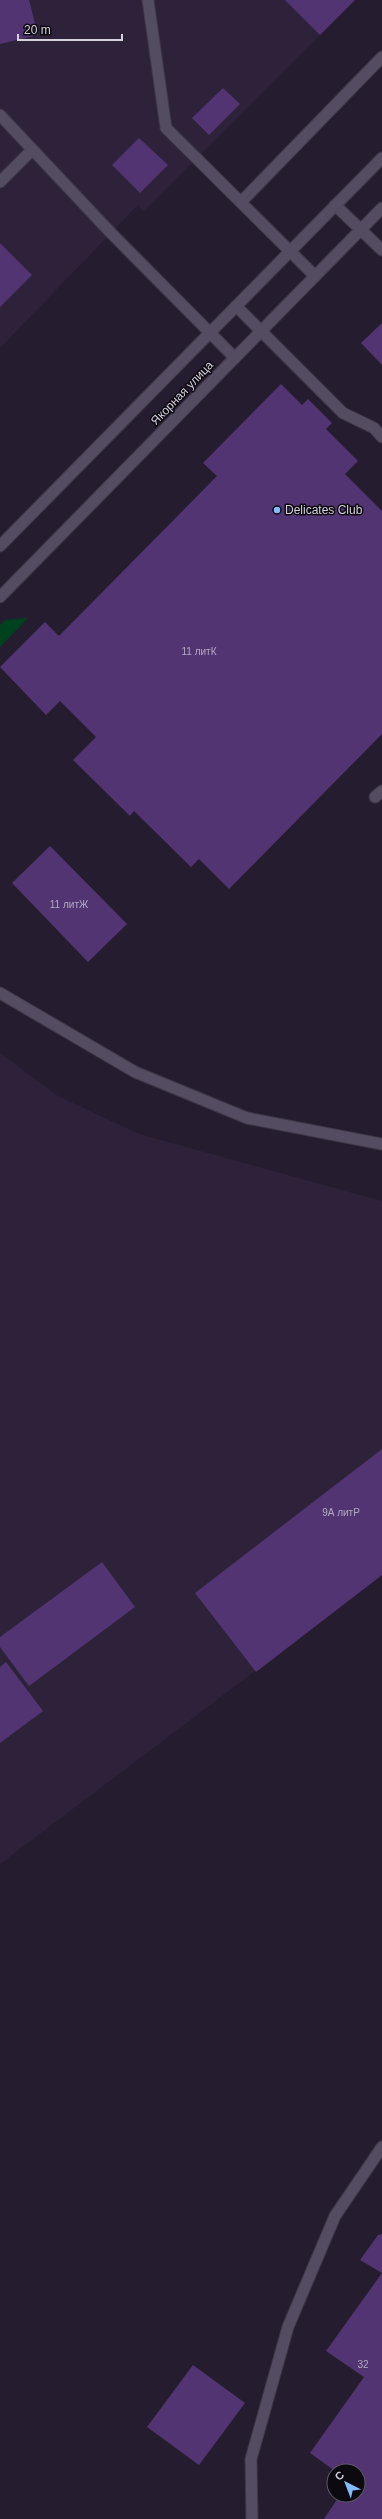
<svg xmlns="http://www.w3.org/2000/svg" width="382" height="2519" viewBox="0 0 382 2519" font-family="Arial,sans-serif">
<rect width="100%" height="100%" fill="#251d2f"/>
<g fill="#2d223a">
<polygon points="0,0 355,0 144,211 138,205 0,348"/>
<polygon points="0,1053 58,1096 139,1134 382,1201 382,1575 0,1864"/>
</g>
<polygon fill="#004120" points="28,618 0,647 0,625 5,620"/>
<g fill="#523472">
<polygon points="0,0 29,0 38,35 0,44"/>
<polygon points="285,0 355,0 320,35"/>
<polygon points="223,88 240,104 209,135 192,118"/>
<polygon points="139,138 168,165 140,193 112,165"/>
<polygon points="0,243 32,275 0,307"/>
<polygon points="382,323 382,365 361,343"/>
<polygon points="281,384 302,405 308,399 332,423 326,429 358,461 345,474 382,511 382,734 229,889 199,859 191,867 134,811 130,816 73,760 96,737 60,701 46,715 0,667 45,622 59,636 217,476 203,463"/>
<polygon points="50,846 127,924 88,962 12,883"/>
<polygon points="382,1449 382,1575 256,1672 195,1593"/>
<polygon points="102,1562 135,1607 29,1686 0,1647 0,1637"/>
<polygon points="6,1662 43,1711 0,1743 0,1667"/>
<polygon points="382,2234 382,2519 324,2519 340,2495 358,2495 358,2471 335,2471 310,2453 364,2377 326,2351 382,2273 360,2260 378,2235"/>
<polygon points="193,2365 245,2403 199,2465 147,2427"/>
</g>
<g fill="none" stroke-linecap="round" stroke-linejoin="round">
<g stroke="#3e3747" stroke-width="13">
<g id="service">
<polyline points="148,0 166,128 315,276"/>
<polyline points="0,115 111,233 235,358"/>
<polyline points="0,182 32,150"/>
<polyline points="241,202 382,57"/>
<polyline points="335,205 382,250"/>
<polyline points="236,306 343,413 374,428 382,437"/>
<polyline points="375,797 382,791"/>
<polyline points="0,993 135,1072 247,1118 382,1144"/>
<polyline points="252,2519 251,2459 288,2327 335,2216 382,2147"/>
</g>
</g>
<g stroke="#3e3747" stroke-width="13">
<g id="tertiary">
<polyline points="0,546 382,158"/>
<polyline points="0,597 382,208"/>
</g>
</g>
<use href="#service" stroke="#544c61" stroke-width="11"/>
<use href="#tertiary" stroke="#544c61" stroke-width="11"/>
</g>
<circle fill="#86bbfb" stroke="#0c0911" stroke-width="1.5" cx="277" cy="510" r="4"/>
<g text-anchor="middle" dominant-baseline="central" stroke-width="3" stroke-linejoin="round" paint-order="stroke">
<g font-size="10" fill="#b4aac2">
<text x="199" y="651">11 литК</text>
<text x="69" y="904">11 литЖ</text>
<text x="341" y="1512">9А литР</text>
<text x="363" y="2364">32</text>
</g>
<g font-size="12" fill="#d5d1dd" stroke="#0c0911">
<text transform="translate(182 393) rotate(-46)">Якорная улица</text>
</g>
<g font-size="12" fill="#d5d1dd" stroke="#0c0911" text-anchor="start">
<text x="285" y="510">Delicates Club</text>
</g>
</g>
<g transform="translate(346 2483) rotate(318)"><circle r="19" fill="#0c0911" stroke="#5c5963"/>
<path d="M0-3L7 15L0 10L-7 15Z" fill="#86bbfb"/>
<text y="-6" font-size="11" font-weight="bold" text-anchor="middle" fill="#d5d1dd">С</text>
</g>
<path d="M18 34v6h104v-6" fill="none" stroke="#d5d1dd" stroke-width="2"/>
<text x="24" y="34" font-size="12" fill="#d5d1dd" stroke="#0c0911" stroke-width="3" paint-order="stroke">20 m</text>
</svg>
